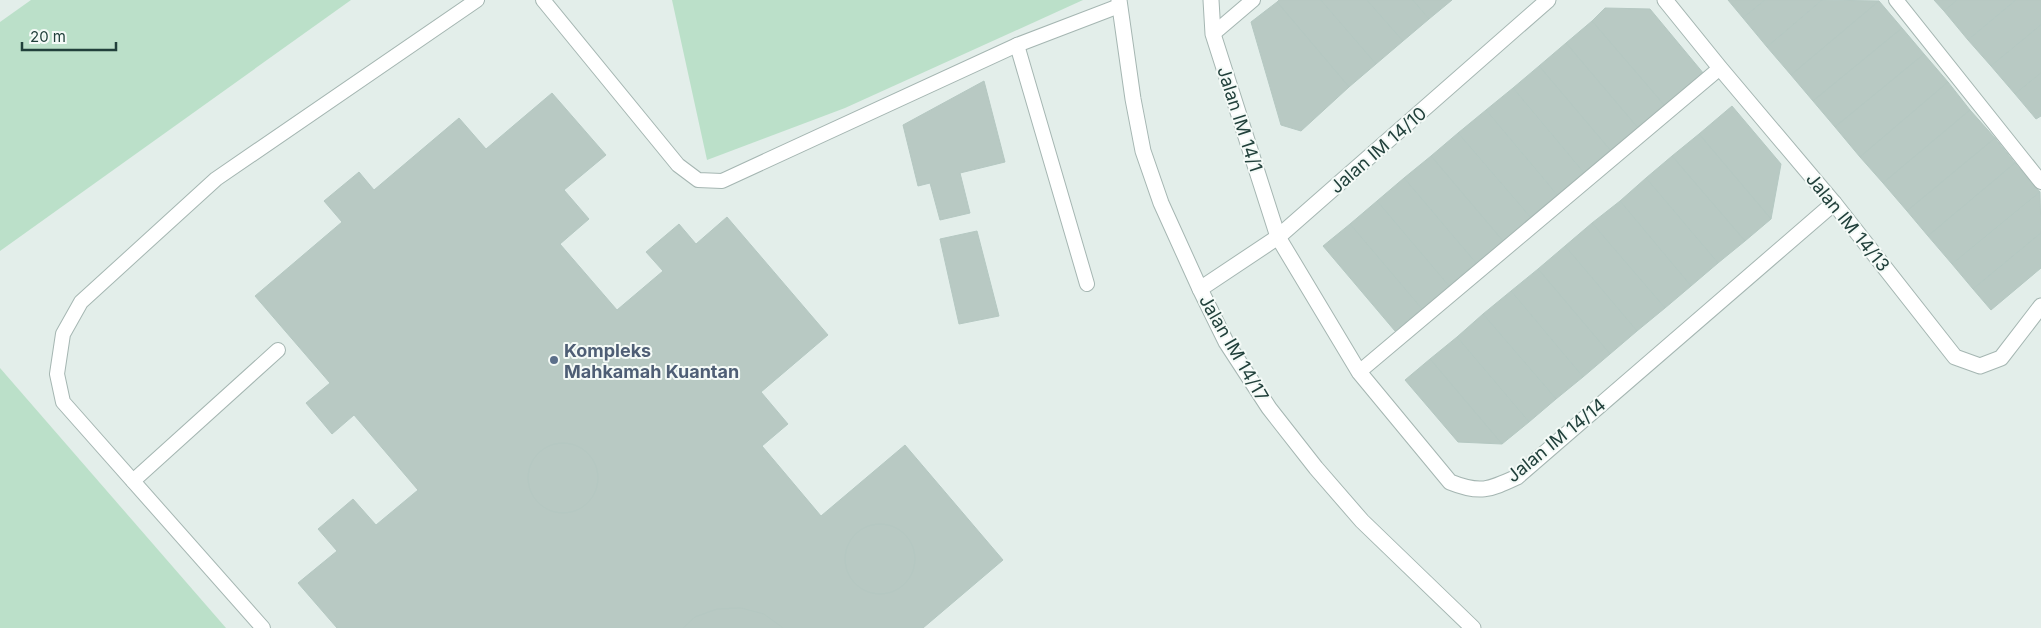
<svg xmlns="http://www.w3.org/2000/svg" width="2041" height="628" viewBox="0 0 2041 628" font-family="Inter,sans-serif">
<rect width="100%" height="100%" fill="#e3eeea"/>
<g fill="#bbe0c9">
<polygon points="31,0 351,0 0,251 0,22"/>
<polygon points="672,0 1083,0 845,108 707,160"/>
<polygon points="0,368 226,628 0,628"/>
</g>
<g fill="#b8c9c3" stroke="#b5c8c2">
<polygon points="1279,0 1321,0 1376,64 1349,87 1277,2"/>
<polygon points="1321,0 1367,0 1403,41 1376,64"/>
<polygon points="1367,0 1413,0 1429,19 1403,41"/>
<polygon points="1413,0 1452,0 1429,19"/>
<polygon points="1728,0 1765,0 1743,18"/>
<polygon points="1765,0 1822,0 1767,47 1743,18"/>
<polygon points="1822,0 1879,1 1791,75 1767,47"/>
<polygon points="1934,0 1957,0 1944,11"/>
<polygon points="1957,0 2016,0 1968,40 1944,11"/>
<polygon points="2016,0 2041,0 2041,25 1991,66 1968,40"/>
<polygon points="1879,1 1902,28 1813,101 1791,75"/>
<polygon points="1277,2 1349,87 1301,131 1281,125 1251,22"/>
<polygon points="1605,8 1650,9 1704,74 1665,106 1592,21"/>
<polygon points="1592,21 1665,106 1638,128 1566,43"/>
<polygon points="2041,25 2041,73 2015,94 1991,66"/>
<polygon points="1902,28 1924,54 1835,127 1813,101"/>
<polygon points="1566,43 1638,128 1611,151 1539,66"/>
<polygon points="1924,54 1948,82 1860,157 1835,127"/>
<polygon points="1539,66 1611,151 1584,173 1513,88"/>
<polygon points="2041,73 2041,116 2036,119 2015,94"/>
<polygon points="984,81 1005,162 960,173 970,213 940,220 930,183 918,186 903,125"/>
<polygon points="1948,82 1970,110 1883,183 1860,157"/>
<polygon points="1513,88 1584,173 1558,196 1486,110"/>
<polygon points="552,93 606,155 564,190 589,219 560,244 617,310 663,271 646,252 679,224 696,244 727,217 828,335 761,392 788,424 762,446 821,516 905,445 1003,560 923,628 337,628 298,583 337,551 318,529 353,499 376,525 418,490 354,415 332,434 306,403 330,383 255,296 342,222 324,201 359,172 374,190 459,118 486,149"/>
<polygon points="1732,106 1781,164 1771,219 1699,134"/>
<polygon points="1486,110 1558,196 1531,218 1458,133"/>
<polygon points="1970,110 1995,138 1907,211 1883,183"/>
<polygon points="1458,133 1531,218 1503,241 1431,156"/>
<polygon points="1699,134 1771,219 1745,241 1672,156"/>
<polygon points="1995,138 2015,163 1928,236 1907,211"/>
<polygon points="1431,156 1503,241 1476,263 1404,178"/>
<polygon points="1672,156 1745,241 1718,263 1646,178"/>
<polygon points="2015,163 2040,192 1952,264 1928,236"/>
<polygon points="1404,178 1476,263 1449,286 1377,201"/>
<polygon points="1646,178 1718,263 1691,286 1620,201"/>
<polygon points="2040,192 2041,233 1973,289 1952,264"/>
<polygon points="1377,201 1449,286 1422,309 1350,224"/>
<polygon points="1620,201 1691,286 1665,308 1592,223"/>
<polygon points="1592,223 1665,308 1637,331 1565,246"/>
<polygon points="1350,224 1422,309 1395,331 1323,246"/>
<polygon points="977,231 999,316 959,324 940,239"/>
<polygon points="2041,233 2041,268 1991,310 1973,289"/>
<polygon points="1565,246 1637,331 1610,354 1538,269"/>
<polygon points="1538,269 1610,354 1583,377 1511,291"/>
<polygon points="1511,291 1583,377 1556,399 1483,314"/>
<polygon points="1483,314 1556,399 1529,422 1457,337"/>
<polygon points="1457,337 1529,422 1502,444 1430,359"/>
<polygon points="1430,359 1502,444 1458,442 1405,380"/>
<circle cx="563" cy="478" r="35"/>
<circle cx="880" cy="559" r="35"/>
<polygon points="741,608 764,614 783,628 683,628 695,617 717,609"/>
</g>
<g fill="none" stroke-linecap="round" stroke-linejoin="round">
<g stroke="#a5b6b2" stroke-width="16">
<g id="lane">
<polyline points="543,0 678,165 698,180 722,181 1017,45 1119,6"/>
<polyline points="1896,0 2041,182"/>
<polyline points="1213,34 1253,0"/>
<polyline points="1017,45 1087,284"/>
<polyline points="1359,372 1720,68"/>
<polyline points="133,481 278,350"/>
<polyline points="263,628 63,402 57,374 63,334 81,302 216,179 477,0"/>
</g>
</g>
<g stroke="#a5b6b2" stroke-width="17">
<g id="street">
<polyline points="1119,0 1133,99 1143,151 1161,203 1200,289 1226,342 1269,408 1316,468 1362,521 1473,628"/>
<path d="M1211 0 1213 34 1278 237 1359 372 1450 482C1480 494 1489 490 1517 477L1834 203"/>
<polyline points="1665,0 1720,68 1834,203 1955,357 1980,366 2001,358 2041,306"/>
<polyline points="1200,289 1278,237 1548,0"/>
</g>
</g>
<use href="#lane" stroke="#fff" stroke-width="14"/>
<use href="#street" stroke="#fff" stroke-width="15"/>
</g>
<circle fill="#5c6f8a" stroke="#f4faf7" stroke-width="2" cx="554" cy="360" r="5"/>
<g text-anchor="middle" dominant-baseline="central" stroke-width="4" stroke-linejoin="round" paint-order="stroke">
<g font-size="18" fill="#21403b" stroke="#f4faf7">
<text transform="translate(1240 119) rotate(72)">Jalan IM 14/1</text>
<text transform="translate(1378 150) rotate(-41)">Jalan IM 14/10</text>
<text transform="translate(1848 222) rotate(51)">Jalan IM 14/13</text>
<text transform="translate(1234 348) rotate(60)">Jalan IM 14/17</text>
<text transform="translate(1556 440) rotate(-39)">Jalan IM 14/14</text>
</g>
<g font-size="18" font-weight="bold" fill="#4e5e75" stroke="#f4faf7" text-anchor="start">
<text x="564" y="350">Kompleks<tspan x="564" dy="21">Mahkamah Kuantan</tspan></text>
</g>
</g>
<path d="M22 42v8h94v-8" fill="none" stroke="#21403b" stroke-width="2.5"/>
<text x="30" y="42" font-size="15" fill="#21403b" stroke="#f4faf7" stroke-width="4" paint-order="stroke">20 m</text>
</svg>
